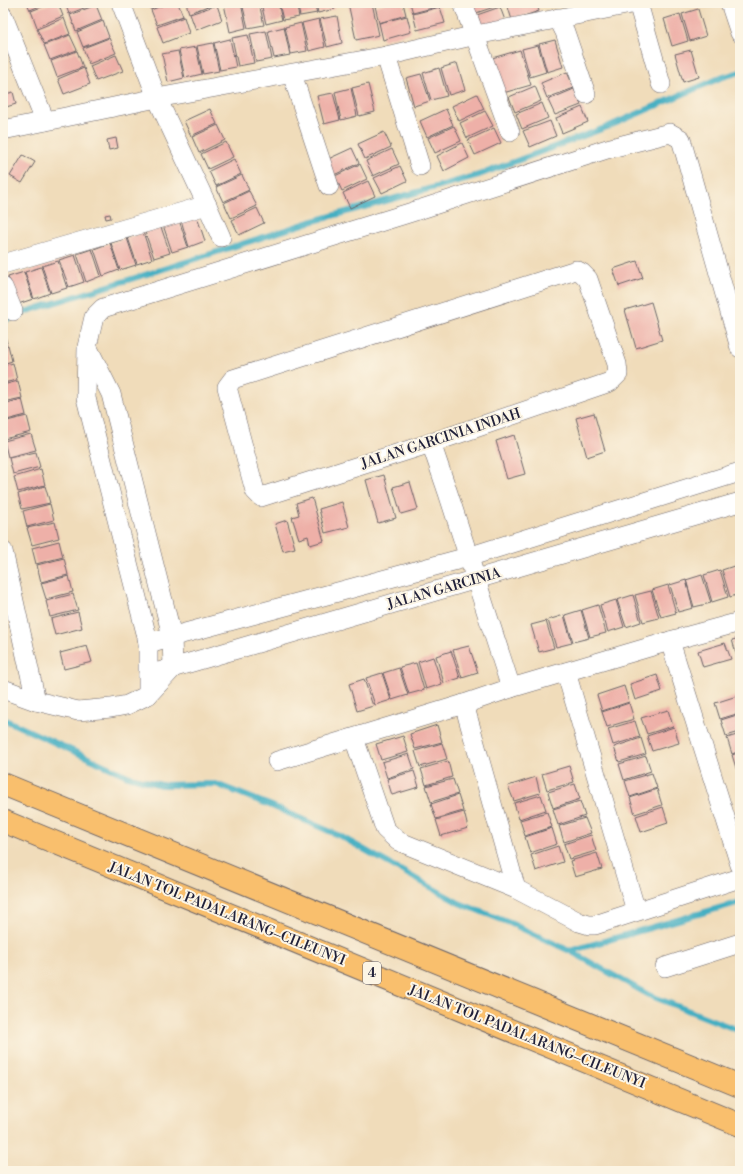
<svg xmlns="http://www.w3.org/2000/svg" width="743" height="1174" viewBox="0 0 743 1174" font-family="'Libre Bodoni',serif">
<rect width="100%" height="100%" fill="#fcf5e5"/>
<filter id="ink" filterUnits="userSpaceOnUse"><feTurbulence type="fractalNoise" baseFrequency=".025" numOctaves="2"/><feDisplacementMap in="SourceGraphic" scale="8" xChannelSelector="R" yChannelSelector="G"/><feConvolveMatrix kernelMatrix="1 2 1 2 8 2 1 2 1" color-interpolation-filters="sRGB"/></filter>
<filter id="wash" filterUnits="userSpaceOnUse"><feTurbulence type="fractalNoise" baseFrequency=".012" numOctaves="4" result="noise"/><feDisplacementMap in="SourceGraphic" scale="16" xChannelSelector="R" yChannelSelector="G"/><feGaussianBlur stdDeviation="0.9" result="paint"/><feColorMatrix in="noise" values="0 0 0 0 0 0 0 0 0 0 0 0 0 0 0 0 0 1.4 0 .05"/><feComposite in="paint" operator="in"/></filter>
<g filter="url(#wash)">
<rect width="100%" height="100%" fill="#f0dcba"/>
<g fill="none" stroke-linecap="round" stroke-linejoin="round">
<g stroke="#44afc2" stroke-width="6">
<polyline points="3,321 31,310 170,267 310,222 479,175 607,127 720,78 740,72"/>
<polyline points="3,719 130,777 161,785 216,784 272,806 340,836 459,903 510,923 570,951 649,995 740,1031"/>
<polyline points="570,951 740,902"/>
</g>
</g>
<g id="blocks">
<g fill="#eeb0a8">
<polygon points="27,3 47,3 30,10"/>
<polygon points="52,3 58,3 63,16 37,27 31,11"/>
<polygon points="65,3 96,3 69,14"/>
<polygon points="148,3 165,3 150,9"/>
<polygon points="169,3 178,3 183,16 157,25 151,10"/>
<polygon points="186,3 216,3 189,13"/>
<polygon points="230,3 241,3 246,28 230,32 224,4"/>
<polygon points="242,3 259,3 264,25 248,28"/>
<polygon points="261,3 278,3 282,20 266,24"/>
<polygon points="279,3 296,3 299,17 283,20"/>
<polygon points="297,3 314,3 317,13 300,16"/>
<polygon points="316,3 333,3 335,9 318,13"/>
<polygon points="348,3 372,3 379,35 356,40"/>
<polygon points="387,3 403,3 406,15 379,23 375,6"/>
<polygon points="410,3 439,3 440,6 413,13"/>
<polygon points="469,3 499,3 500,5 473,14"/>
<polygon points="510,3 536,3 539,11 512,20 507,4"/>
<polygon points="96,5 102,20 76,31 70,15"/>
<polygon points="217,5 222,20 196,30 190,14"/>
<polygon points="440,7 445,23 417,30 413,14"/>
<polygon points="500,7 506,23 479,32 474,16"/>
<polygon points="698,9 706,36 690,41 682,14"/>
<polygon points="680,14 688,41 672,46 664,19"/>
<polygon points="337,16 342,43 327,47 320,19"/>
<polygon points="407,16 411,32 383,40 379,23"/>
<polygon points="184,17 189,33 163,43 157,27"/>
<polygon points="64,18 70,34 44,44 37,29"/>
<polygon points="319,19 325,47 309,51 302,23"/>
<polygon points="103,21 109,37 83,47 77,32"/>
<polygon points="301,23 307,51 291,54 285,27"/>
<polygon points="284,27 290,55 274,58 268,31"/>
<polygon points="266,31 272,59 256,62 250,34"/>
<polygon points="70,35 77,50 50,60 44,45"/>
<polygon points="248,35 254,63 238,66 232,38"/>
<polygon points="109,38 116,53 89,64 83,48"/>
<polygon points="230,39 236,67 220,70 214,43"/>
<polygon points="555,40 563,67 547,72 539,44"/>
<polygon points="213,43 219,71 203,74 197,46"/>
<polygon points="538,45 546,72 530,77 522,49"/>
<polygon points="196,47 202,74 185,78 179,50"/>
<polygon points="520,50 531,85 503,93 492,58"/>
<polygon points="691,50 699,77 683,82 675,54"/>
<polygon points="77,51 83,67 57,77 51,61"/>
<polygon points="178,51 184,78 168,82 162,54"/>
<polygon points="116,55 123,71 96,81 90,66"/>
<polygon points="457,63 465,90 449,95 441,68"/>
<polygon points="84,68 90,84 64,94 58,79"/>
<polygon points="439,68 447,96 431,100 423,73"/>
<polygon points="567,72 574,88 547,98 541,83"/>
<polygon points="421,74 430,101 414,106 406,78"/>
<polygon points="368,84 375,112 359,116 352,88"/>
<polygon points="535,86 541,101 515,112 509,97"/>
<polygon points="351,88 357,116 341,120 335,92"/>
<polygon points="574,89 581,105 555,115 548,100"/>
<polygon points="13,92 16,104 3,108 3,95"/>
<polygon points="333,93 340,120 324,124 317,96"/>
<polygon points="477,94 484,109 459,121 452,106"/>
<polygon points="542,103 548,118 522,129 516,114"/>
<polygon points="582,107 588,122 562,133 556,118"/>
<polygon points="210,109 217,124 191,136 184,121"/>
<polygon points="446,109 453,125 427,137 420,121"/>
<polygon points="485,111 493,126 467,138 460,123"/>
<polygon points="550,121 556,136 530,147 523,131"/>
<polygon points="218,125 225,140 199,153 192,137"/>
<polygon points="454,126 461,141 435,153 428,138"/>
<polygon points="494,128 501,143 475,155 468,140"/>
<polygon points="384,132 391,147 365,159 358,144"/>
<polygon points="116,138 118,148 109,150 107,140"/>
<polygon points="226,142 233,157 208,169 201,154"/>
<polygon points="462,143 469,158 444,171 437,156"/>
<polygon points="352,148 359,163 334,175 326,160"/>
<polygon points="392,149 399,164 373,176 366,161"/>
<polygon points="23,155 35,162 22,183 10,176"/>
<polygon points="234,159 241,174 216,186 209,171"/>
<polygon points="360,164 367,179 342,191 335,176"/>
<polygon points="400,166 407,181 382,193 374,178"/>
<polygon points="242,175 249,190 223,202 216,187"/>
<polygon points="368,181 375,196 350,208 343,193"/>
<polygon points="249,191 257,206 231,218 224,203"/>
<polygon points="257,208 264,223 239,235 232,220"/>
<polygon points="110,214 111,218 106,219 105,215"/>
<polygon points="196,214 205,241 189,247 181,220"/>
<polygon points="179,220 188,247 172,252 163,225"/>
<polygon points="161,227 170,253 154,258 145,232"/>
<polygon points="143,232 152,259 137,264 128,238"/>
<polygon points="127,238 136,265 120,270 111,243"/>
<polygon points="110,243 119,270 103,276 94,249"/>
<polygon points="92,249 101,276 86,282 77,254"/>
<polygon points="75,255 84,282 69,287 59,260"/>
<polygon points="58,261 67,288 51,293 42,266"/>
<polygon points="637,261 643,278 619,286 613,269"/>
<polygon points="41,267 50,293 34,299 25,272"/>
<polygon points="24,272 33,299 18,304 8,277"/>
<polygon points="651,302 662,340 636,348 625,310"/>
<polygon points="3,329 7,343 3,344"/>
<polygon points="8,345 12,361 3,364 3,347"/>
<polygon points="13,363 17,380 3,383 3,366"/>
<polygon points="18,381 22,398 3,402 3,385"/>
<polygon points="22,399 26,415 3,421 3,404"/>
<polygon points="594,413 605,451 587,457 576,418"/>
<polygon points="27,416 31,432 4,439 3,422"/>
<polygon points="31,434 36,450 8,457 4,441"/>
<polygon points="514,435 525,474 507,479 496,441"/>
<polygon points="36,452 40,467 13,474 9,458"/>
<polygon points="41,469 45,485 18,492 14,477"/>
<polygon points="384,475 396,518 378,523 366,480"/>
<polygon points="410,482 418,509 401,514 393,487"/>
<polygon points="45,486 50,503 22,509 18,494"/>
<polygon points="312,498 324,541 310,545 308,536 299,539 292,517 299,515 296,503"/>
<polygon points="342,502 349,527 325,533 319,509"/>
<polygon points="50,504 54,520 27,527 23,511"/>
<polygon points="287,520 295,548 283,551 275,524"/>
<polygon points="55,522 59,538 32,545 27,528"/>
<polygon points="59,541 63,557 36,564 32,548"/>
<polygon points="64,558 68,575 41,582 37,565"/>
<polygon points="737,565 740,574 740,594 730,597 722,570"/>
<polygon points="720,570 728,597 712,602 704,575"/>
<polygon points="702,575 711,603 694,607 686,580"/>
<polygon points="69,576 73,592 46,599 41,583"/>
<polygon points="686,580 693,608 678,612 670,585"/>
<polygon points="668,585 676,613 661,617 652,590"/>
<polygon points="651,591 659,618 643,622 635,595"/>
<polygon points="73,594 78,610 50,617 46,601"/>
<polygon points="633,595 641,622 626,627 617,600"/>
<polygon points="616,600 624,627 608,632 600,605"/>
<polygon points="598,605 606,633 590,637 582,610"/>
<polygon points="581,610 589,638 573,642 565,615"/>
<polygon points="78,612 82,628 55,635 51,619"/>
<polygon points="564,615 572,643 556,647 548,620"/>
<polygon points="546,621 554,648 539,652 531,625"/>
<polygon points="740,638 740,655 737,656 732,640"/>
<polygon points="725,643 731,659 703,667 698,651"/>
<polygon points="87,646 92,662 64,669 60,653"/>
<polygon points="469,646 478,673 462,678 453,650"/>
<polygon points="451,651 460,678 444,683 436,656"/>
<polygon points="433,657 442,684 426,689 418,662"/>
<polygon points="416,663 424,690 409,694 400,667"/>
<polygon points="399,668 408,695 392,700 383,673"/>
<polygon points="382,673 391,700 375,705 366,678"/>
<polygon points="657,675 662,691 635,700 630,684"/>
<polygon points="364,679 373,706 357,711 349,684"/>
<polygon points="624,686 629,702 602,711 597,695"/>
<polygon points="740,695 740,713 720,719 715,703"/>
<polygon points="629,703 634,719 607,727 602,712"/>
<polygon points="668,710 673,726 647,734 641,718"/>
<polygon points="740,714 740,732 726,736 721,720"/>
<polygon points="635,721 640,737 613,745 608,729"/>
<polygon points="437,725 442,742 415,749 410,734"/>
<polygon points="674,727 679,743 652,751 647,736"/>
<polygon points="740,734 740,751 732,754 727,738"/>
<polygon points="403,736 408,752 381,760 376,744"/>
<polygon points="641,738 646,754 619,762 614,747"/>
<polygon points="442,743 447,759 420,767 415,751"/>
<polygon points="740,752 740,770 737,771 732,755"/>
<polygon points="409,754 414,769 387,778 382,762"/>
<polygon points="646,756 651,771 624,780 619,764"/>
<polygon points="448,761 452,777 426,785 421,769"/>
<polygon points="569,766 574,782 547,790 542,774"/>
<polygon points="414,771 419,787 392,795 387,779"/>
<polygon points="652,773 657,788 630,797 625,781"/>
<polygon points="536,777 540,793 514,801 508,786"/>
<polygon points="453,779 458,794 431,802 426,786"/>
<polygon points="575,784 580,799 553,808 548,792"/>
<polygon points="657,789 662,805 635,814 630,798"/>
<polygon points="458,795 463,811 436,819 431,804"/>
<polygon points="541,795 546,810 519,819 514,803"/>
<polygon points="580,801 585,816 558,825 553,809"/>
<polygon points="663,807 668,823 641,832 636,816"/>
<polygon points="464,812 468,828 441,836 436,820"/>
<polygon points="547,812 552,827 525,836 520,820"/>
<polygon points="585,818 591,833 564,842 559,826"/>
<polygon points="552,828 557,844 530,853 525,837"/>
<polygon points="591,835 596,851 569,859 564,844"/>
<polygon points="558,846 563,862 536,871 531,855"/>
<polygon points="597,853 602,869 575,877 570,861"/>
</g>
</g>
</g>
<g filter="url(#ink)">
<use href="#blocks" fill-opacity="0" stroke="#6a6367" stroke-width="1"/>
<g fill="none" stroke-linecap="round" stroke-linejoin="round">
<g stroke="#6a6367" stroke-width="20">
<g id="street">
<polyline points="121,3 157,98 207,205 221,237"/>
<polyline points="463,3 510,132"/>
<polyline points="638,3 661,84"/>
<polyline points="730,3 740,33"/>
<polyline points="3,16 45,121"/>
<polyline points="558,18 565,32 586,94"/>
<polyline points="386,56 420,166"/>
<polyline points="292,74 329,186"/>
<polyline points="3,130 157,98 386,56 476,35 636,3"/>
<polyline points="3,264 207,205"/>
<polygon points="576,270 582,273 588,279 617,364 618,374 610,382 431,443 261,497 255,491 227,387 233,379"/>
<polyline points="3,287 13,311"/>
<polyline points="431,443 448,493 511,688 670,641 740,622"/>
<polyline points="3,551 36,701 3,689"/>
<polyline points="670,641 740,865"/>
<polyline points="148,643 468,557 740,472"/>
<polyline points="566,672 636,911"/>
<polyline points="148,675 740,502"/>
<polyline points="148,695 148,643 146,633 86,398 87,347 94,317 103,308 409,213 607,149 670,133 681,139 740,348"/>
<polyline points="36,701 78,711 111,708 127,705 148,695 173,668 172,636 111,394 88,348"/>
<polyline points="464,704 516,889"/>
<polyline points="354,738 385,829 398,841 516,889 579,922 589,925 595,925 740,878"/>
<polyline points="277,761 464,704 511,688"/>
<polyline points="665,967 740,943"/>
</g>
</g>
<g stroke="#6a6367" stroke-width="24">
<g id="highway">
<polyline points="3,784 740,1086"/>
<polyline points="3,821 740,1125"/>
</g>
</g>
<use href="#street" stroke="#fff" stroke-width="19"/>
<use href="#highway" stroke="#f9bf6d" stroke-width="22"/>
</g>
</g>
<g text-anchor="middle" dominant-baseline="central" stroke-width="4" stroke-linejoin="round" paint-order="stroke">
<rect fill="#fcf5e5" stroke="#63616e" stroke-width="1" x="363" y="962" width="18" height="22" rx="3"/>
<g font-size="13" font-weight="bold" fill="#22223b">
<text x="372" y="973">4</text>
</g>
<g font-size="14" fill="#22223b" stroke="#fcf5e5">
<text transform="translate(441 439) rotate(-18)">JALAN GARCINIA INDAH</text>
<text transform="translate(444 589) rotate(-16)">JALAN GARCINIA</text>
<text transform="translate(227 914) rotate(22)">JALAN TOL PADALARANG–CILEUNYI</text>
<text transform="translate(527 1037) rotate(22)">JALAN TOL PADALARANG–CILEUNYI</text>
</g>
</g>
<rect width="743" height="1174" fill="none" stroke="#fcf5e5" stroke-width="16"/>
</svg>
